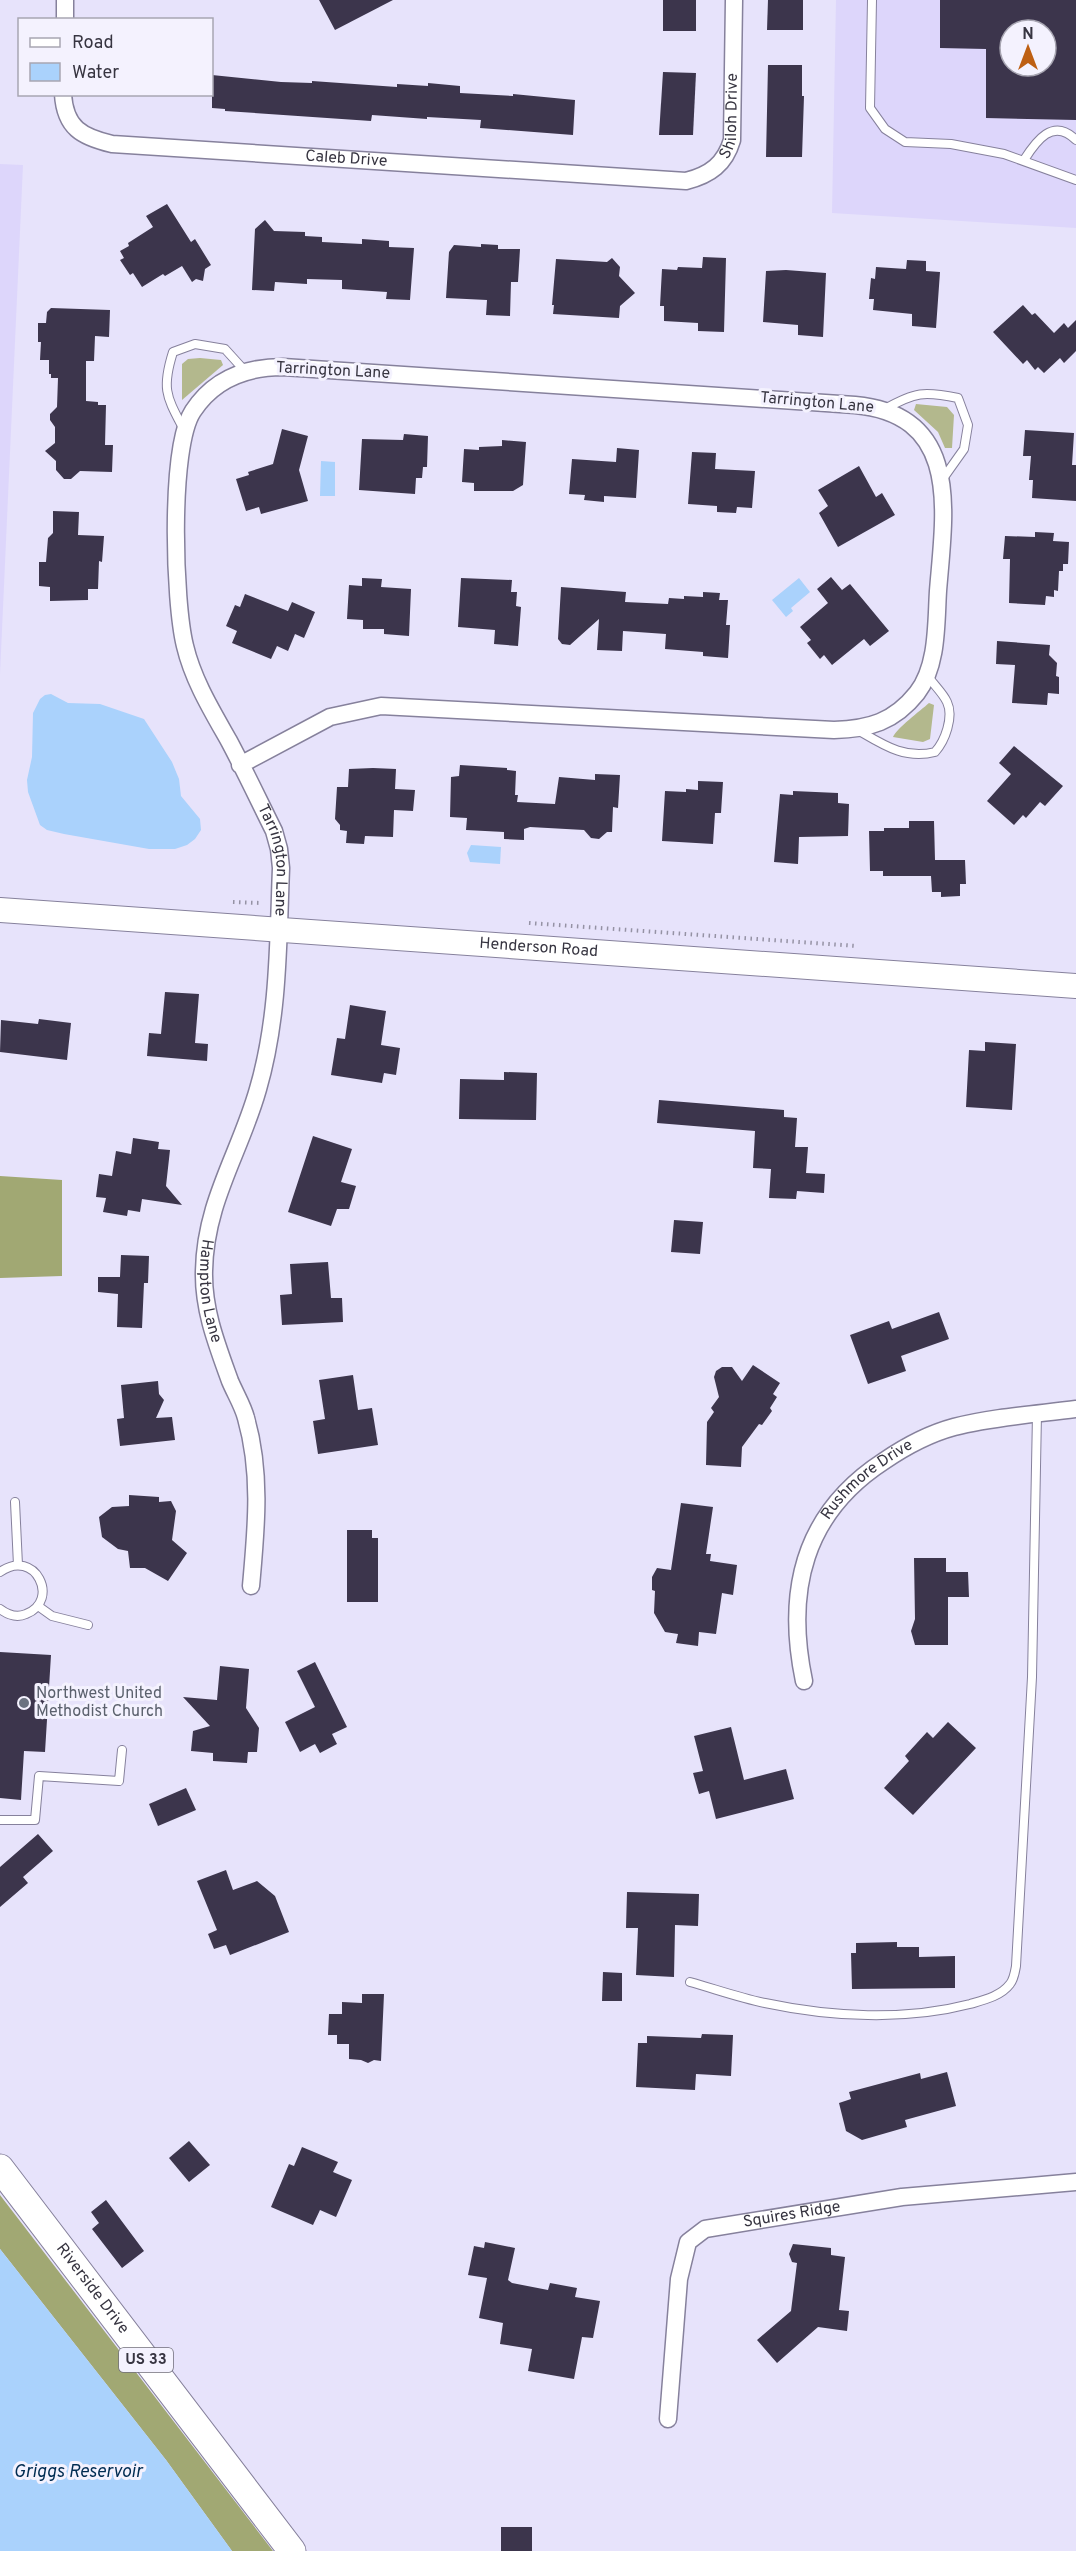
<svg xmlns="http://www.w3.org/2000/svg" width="1076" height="2551" viewBox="0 0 1076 2551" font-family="Overpass,sans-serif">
<rect width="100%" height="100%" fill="#e7e3fb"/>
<g fill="#ddd6fb" fill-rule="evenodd">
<path d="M836 0H1076V228L832 213ZM1010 30H1046V66H1010Z"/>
<polygon points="0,164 23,165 0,674"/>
</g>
<g fill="#b3b88d">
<polygon points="200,358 221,360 223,365 182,400 182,364 188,359"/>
<polygon points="916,404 947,407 954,415 952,448 945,448 938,432 914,410"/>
<path d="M929 703 934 705 930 739 923 742 893 737C897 728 920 711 929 703Z"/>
</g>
<g fill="#a1a873">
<polygon points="0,1176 62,1180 62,1276 0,1278"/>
<polygon points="0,2195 273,2551 232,2551 166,2460 0,2249"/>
</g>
<g fill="#aad2fc">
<polygon points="321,461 335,462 335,496 320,496"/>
<polygon points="799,578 810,592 791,608 793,611 786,617 772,600"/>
<polygon points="51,694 68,703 100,704 144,719 172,762 179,779 181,796 200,819 201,830 195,839 187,845 175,849 149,849 64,834 47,830 40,825 28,792 27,780 32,757 33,713 40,699 45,695"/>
<polygon points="471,845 501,847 500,864 470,862 467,853"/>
<polygon points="0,2249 166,2460 232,2551 0,2551"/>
</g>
<g fill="#3c354c" fill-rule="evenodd">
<polygon points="319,0 393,0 335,30"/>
<rect x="663" y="0" width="33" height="31"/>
<polygon points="768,0 803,0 803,30 767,30"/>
<path d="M940 0H1076V120L986 118V49L940 48ZM1010 30H1046V66H1010Z"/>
<polygon points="768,65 802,65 802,96 804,96 802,157 766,157"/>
<polygon points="663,72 696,73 693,135 659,135"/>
<polygon points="212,75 281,82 312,83 312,81 397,87 397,84 428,86 428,83 460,86 460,93 513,96 513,94 575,100 573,135 480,128 481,120 427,117 427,119 372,115 371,121 225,111 225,109 212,108"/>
<polygon points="167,204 191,242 195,239 211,265 205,269 203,281 196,279 192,282 182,266 165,276 163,274 142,287 133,273 130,275 120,260 124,258 120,251 129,246 128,243 153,227 146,216"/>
<polygon points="265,220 274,231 305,232 305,236 322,237 322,242 362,244 362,239 389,241 389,247 414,248 410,300 386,299 387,292 342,289 342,280 307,279 307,284 275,282 274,291 252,290 255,229"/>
<polygon points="481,244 498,245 498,249 520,249 518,282 511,282 510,316 486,315 487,300 446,298 449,252 454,245 481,247"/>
<polygon points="703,257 726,258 724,332 698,331 698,323 664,321 664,306 660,306 662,269 677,270 678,267 702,268"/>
<polygon points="612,258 620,267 619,276 635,293 620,306 619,318 553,314 554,305 552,305 556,259 607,262"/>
<polygon points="907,260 926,261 926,271 940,272 936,328 912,326 912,314 873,310 874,299 869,299 871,278 875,279 876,267 906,269"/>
<polygon points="786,270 826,273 823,337 798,335 798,325 763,322 766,271"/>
<polygon points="1023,305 1032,315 1035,313 1054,333 1064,323 1068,328 1076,320 1076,351 1064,363 1060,358 1044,373 1038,367 1035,370 1027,360 1023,364 993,332"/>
<polygon points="51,308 110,310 109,337 95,336 94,361 86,361 86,401 98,402 98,405 106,405 105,445 113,445 112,472 80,471 71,479 64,479 56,470 56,461 45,451 55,443 55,427 50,420 50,414 57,407 58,378 51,378 51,374 49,374 49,360 40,360 41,342 38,342 38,323 46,323 47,312"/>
<polygon points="282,429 308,436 299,470 308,501 261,514 259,507 246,511 236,479 249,475 248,472 273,464"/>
<polygon points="1025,430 1074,433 1072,465 1076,465 1076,501 1032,498 1033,480 1029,480 1031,456 1023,456"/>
<polygon points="404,434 428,436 427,467 423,467 422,478 416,478 415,494 359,490 362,439 403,440"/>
<polygon points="502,440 526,442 523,485 513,491 474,491 474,483 462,482 464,449 479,450 479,447 502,446"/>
<polygon points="617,448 639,450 636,498 604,496 604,502 584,500 585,495 569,494 572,459 616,462"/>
<polygon points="692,452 716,453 715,469 755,471 752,508 737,507 736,513 717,512 717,506 688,504"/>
<polygon points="859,466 876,497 882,493 895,515 838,547 819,513 828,506 818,490"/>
<polygon points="53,511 79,512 78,535 104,536 102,562 99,561 98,589 88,589 88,600 50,601 50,587 39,586 39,562 46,562 48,538 53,533"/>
<polygon points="1035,532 1054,533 1053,541 1069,542 1068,564 1063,564 1063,571 1059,571 1058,591 1054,590 1054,597 1046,596 1045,605 1009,603 1010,559 1003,559 1005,536 1035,537"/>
<polygon points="831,577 842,590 850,584 889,631 870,646 864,639 832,665 824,655 820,659 807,643 811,640 800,627 828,603 817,589"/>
<polygon points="362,578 382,579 381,587 411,589 409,636 384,634 384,629 363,629 363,620 347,619 349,585 362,586"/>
<polygon points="461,578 512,580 511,592 517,592 516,606 521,607 518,646 494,644 495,630 458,627"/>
<polygon points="561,587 626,592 625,602 668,604 669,598 684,599 684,596 703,597 703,592 720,593 719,600 728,600 726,625 730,625 728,658 703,656 703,652 665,649 666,634 623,631 622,651 597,650 599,619 570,645 562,644 558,639"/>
<polygon points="245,594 288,611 292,602 315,612 304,638 295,634 288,651 277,646 271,659 232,643 237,631 226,626 235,605 240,607"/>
<polygon points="997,641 1050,645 1049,655 1057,663 1056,676 1059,677 1059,694 1048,693 1047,705 1012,703 1015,665 996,664"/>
<polygon points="1014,746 1063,786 1045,806 1040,802 1026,818 1023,815 1014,825 987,801 1011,774 999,763"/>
<polygon points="460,765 507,768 507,770 516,771 515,795 518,795 517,802 555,804 559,777 595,780 595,774 620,775 618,808 613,807 612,832 607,832 599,839 591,838 584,830 530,827 524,829 524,840 504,839 504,832 466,830 467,818 450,817 451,777 459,776"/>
<polygon points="373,768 396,769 395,789 415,790 413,811 394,810 393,837 365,836 364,844 346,843 347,831 340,830 340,825 335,819 337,787 348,787 349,769"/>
<polygon points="698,781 723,782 721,813 715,813 713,844 662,841 665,791 686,792 686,789 698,790"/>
<polygon points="793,791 838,793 838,803 849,804 848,836 799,837 798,864 774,862 780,794 793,795"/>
<polygon points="909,821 934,821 935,860 965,860 966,884 960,884 960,896 941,897 941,892 932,892 931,876 883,876 883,871 870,871 869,831 884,831 884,828 909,828"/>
<polygon points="165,992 199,994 195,1043 208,1044 207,1061 147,1056 149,1033 161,1034"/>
<polygon points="350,1005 386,1011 381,1045 400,1048 396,1075 384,1073 382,1083 331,1075 337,1038 345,1039"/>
<polygon points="39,1019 71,1023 67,1060 0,1052 1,1020 38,1024"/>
<polygon points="985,1042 1016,1044 1012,1110 966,1107 969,1050 985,1051"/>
<polygon points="504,1072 537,1073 536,1120 459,1119 460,1079 504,1080"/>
<polygon points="659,1100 784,1110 784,1117 797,1118 795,1147 808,1147 806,1173 825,1174 824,1193 797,1191 796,1199 769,1198 771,1169 753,1168 755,1131 657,1123"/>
<polygon points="313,1136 352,1149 341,1182 356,1186 349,1209 337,1209 331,1226 288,1212"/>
<polygon points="133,1138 159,1142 158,1149 170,1150 166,1186 182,1205 142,1199 140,1212 128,1210 127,1216 103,1212 106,1198 96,1197 99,1174 112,1176 116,1151 131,1154"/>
<polygon points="674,1220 703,1222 700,1254 671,1252"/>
<polygon points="121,1255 149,1256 148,1283 144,1283 142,1328 117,1327 118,1294 98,1292 98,1277 120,1277"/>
<polygon points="328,1262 331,1298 342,1298 343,1322 282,1325 280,1295 292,1294 290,1264"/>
<polygon points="939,1312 949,1339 901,1356 906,1371 868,1384 850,1335 889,1321 892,1329"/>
<polygon points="753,1365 780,1383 773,1394 777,1397 770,1408 772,1411 762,1425 759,1424 742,1447 741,1467 706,1465 707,1422 714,1412 711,1408 719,1397 714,1377 716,1371 722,1367 732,1367 742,1381"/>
<polygon points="353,1375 358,1410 372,1408 378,1445 318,1454 313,1421 325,1419 319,1380"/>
<polygon points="158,1381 159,1394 164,1400 156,1418 172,1417 175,1440 120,1446 117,1419 124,1418 121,1385"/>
<polygon points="129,1495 159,1497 159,1502 171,1501 176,1511 172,1540 187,1553 168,1581 145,1568 130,1568 128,1551 118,1549 102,1537 99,1517 112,1507 129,1506"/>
<polygon points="681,1503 713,1507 706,1554 711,1554 710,1561 737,1565 733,1595 722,1593 716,1634 699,1632 698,1646 676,1643 678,1634 665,1632 654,1613 655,1591 652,1590 652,1577 657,1568 671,1570"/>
<polygon points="347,1530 372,1530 372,1538 378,1538 378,1602 347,1602"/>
<polygon points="914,1558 946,1558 946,1572 968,1572 969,1597 948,1597 948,1645 915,1645 911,1631 915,1619"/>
<polygon points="0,1652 51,1655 45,1752 24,1751 21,1800 0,1798"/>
<polygon points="315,1662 347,1727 332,1734 337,1744 320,1753 315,1744 300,1752 285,1722 315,1707 297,1671"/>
<polygon points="220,1666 249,1669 246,1708 259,1728 257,1752 248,1752 247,1763 213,1761 213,1753 191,1751 193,1731 210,1726 183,1697 217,1700"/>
<polygon points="948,1722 976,1748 913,1815 884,1788 909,1761 905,1756 927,1732 933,1738"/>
<polygon points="731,1727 744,1780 786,1769 794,1799 716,1819 709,1791 699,1794 693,1773 703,1771 694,1736"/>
<polygon points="186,1788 196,1810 158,1826 149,1804"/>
<polygon points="38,1834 53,1851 23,1877 28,1883 0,1907 0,1867"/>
<polygon points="226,1870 233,1890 257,1881 275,1896 289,1932 230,1955 226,1945 214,1949 208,1934 217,1930 197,1881"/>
<polygon points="627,1892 699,1894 698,1926 675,1925 674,1977 636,1975 638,1928 626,1928"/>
<polygon points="897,1942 897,1947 919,1947 919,1957 955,1956 955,1988 852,1989 851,1953 856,1953 856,1943"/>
<polygon points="603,1972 622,1973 622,2001 602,2001"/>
<polygon points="362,1994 384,1994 381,2061 374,2060 368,2063 361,2060 349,2059 349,2044 337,2044 337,2035 328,2035 329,2014 342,2014 342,2002 362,2003"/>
<polygon points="702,2034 733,2035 731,2076 696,2074 695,2090 636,2087 638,2043 647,2043 647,2036 701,2038"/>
<polygon points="947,2072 956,2106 905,2120 907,2127 862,2140 846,2131 839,2103 851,2099 849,2092 920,2073 921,2079"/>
<polygon points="189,2141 210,2165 189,2182 169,2158"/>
<polygon points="302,2147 338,2162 333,2172 352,2180 336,2217 320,2210 313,2225 271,2207 289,2164 294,2166"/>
<polygon points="106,2200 144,2251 122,2268 92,2229 99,2223 91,2212"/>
<polygon points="485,2242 515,2248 508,2280 512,2283 548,2290 550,2283 577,2288 575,2297 600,2301 593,2338 582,2337 574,2379 528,2371 532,2349 500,2344 503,2323 479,2318 487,2278 468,2275 474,2246 484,2248"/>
<polygon points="793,2244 831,2248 831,2255 845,2257 839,2310 849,2311 847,2331 818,2327 777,2363 757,2340 791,2311 797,2263 792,2262 789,2254"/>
<rect x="501" y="2527" width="31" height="24"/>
</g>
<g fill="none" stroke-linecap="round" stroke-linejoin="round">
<g stroke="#86819c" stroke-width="10">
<g id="service">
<polyline points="872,0 870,108 885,129 905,142 951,144 1004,154 1076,180"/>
<path d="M1024 160C1036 141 1053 117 1076 140"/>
<path d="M885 409C915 392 924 391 958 398L968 425 964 449 942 480"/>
<path d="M184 430C167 397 161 390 173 352L195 344 225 349 245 371"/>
<path d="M856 729C882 744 904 760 935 752 945 741 954 717 947 702 943 693 933 684 927 675"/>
<polyline points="15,1502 18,1565"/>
<path d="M0 1572C35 1547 61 1601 26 1614 17 1618 8 1615 0 1609"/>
<polyline points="38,1606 52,1616 88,1625"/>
<polyline points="0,1820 35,1820 39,1776 119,1781 122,1750"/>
<path d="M690 1982C715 1989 740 1998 765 2003 831 2017 905 2021 970 2004 984 2000 1001 1996 1010 1984 1014 1979 1015 1972 1016 1966L1032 1677 1037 1414"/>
</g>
</g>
<g stroke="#86819c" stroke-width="19">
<g id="minor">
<polyline points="65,20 65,0"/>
<path id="s1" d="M63 94C65 128 82 137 112 144L686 181C710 175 725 164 732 140L734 0"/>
<path id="s2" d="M240 765 330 717 381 706 834 730C869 729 894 722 917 693 938 666 936 623 938 591 944 514 963 415 855 405L283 367C247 367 214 379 193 411 169 447 174 602 185 646 193 680 212 711 229 741 245 771 259 801 274 831L279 849 281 868C278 943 279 1017 258 1089 240 1153 205 1202 204 1271 203 1310 217 1345 230 1381 235 1393 243 1406 246 1418 262 1474 256 1530 251 1586"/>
<path id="s3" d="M804 1681C785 1590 804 1513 884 1461 906 1446 928 1434 954 1427 992 1417 1037 1414 1076 1409"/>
<path id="s4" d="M668 2419 679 2279 688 2242 705 2229 902 2197 1076 2182"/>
</g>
</g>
<g stroke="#86819c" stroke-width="26">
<g id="secondary">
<path id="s5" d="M0 910 1076 986"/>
</g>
</g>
<g stroke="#86819c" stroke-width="29">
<g id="primary">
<path id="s6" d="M0 2168 292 2551"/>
</g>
</g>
<g stroke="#9592a4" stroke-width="4" stroke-dasharray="1.5 4.5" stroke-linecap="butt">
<polyline points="233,902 261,903"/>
<polyline points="529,923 857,946"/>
</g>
<use href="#service" stroke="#fff" stroke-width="8"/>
<use href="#minor" stroke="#fff" stroke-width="16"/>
<use href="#secondary" stroke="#fff" stroke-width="24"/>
<use href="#primary" stroke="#fff" stroke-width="27"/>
</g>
<circle fill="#6b7280" stroke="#f4f2fe" stroke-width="2" cx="24" cy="1703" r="6"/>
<g text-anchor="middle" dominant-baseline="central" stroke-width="6" stroke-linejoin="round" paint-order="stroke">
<rect fill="#f4f2fe" stroke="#706e7a" stroke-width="1.5" x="119" y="2348" width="54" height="24" rx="4.5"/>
<g font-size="15" font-weight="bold" fill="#373541">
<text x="146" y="2360">US 33</text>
</g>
<g font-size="16" fill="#373541" stroke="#f4f2fe">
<text stroke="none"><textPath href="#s1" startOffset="741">Shiloh Drive</textPath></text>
<text stroke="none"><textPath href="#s1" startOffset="312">Caleb Drive</textPath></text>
<text transform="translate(333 371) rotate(3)">Tarrington Lane</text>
<text transform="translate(817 403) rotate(5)">Tarrington Lane</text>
<text stroke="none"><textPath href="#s2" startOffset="2194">Tarrington Lane</textPath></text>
<text stroke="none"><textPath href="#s5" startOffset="540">Henderson Road</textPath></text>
<text stroke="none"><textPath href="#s2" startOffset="2637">Hampton Lane</textPath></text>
<text stroke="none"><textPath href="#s3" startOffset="226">Rushmore Drive</textPath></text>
<text stroke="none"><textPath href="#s4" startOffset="288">Squires Ridge</textPath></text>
<text stroke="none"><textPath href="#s6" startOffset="152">Riverside Drive</textPath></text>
</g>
<g font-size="16" fill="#5b616d" stroke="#f4f2fe" text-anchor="start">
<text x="36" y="1694">Northwest United<tspan x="36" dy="18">Methodist Church</tspan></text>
</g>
<g font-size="18" font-style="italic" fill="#002c52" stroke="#f4f2fe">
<text x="78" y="2472">Griggs Reservoir</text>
</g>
</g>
<rect x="18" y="18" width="195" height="78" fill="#f4f2fe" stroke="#a8a6b2" stroke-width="1.5"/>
<rect x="30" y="38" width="30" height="9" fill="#ffffff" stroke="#a8a6b2" stroke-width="1.5"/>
<text x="72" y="48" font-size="18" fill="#373541">Road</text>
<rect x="30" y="63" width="30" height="18" fill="#aad2fc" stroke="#a8a6b2" stroke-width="1.5"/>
<text x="72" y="78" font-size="18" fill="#373541">Water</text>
<g transform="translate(1028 48)"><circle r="28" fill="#f4f2fe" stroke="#a8a6b2" stroke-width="1.5"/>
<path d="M0-4.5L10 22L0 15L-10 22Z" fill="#be6013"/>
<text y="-9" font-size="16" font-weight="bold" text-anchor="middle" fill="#373541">N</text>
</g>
</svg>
